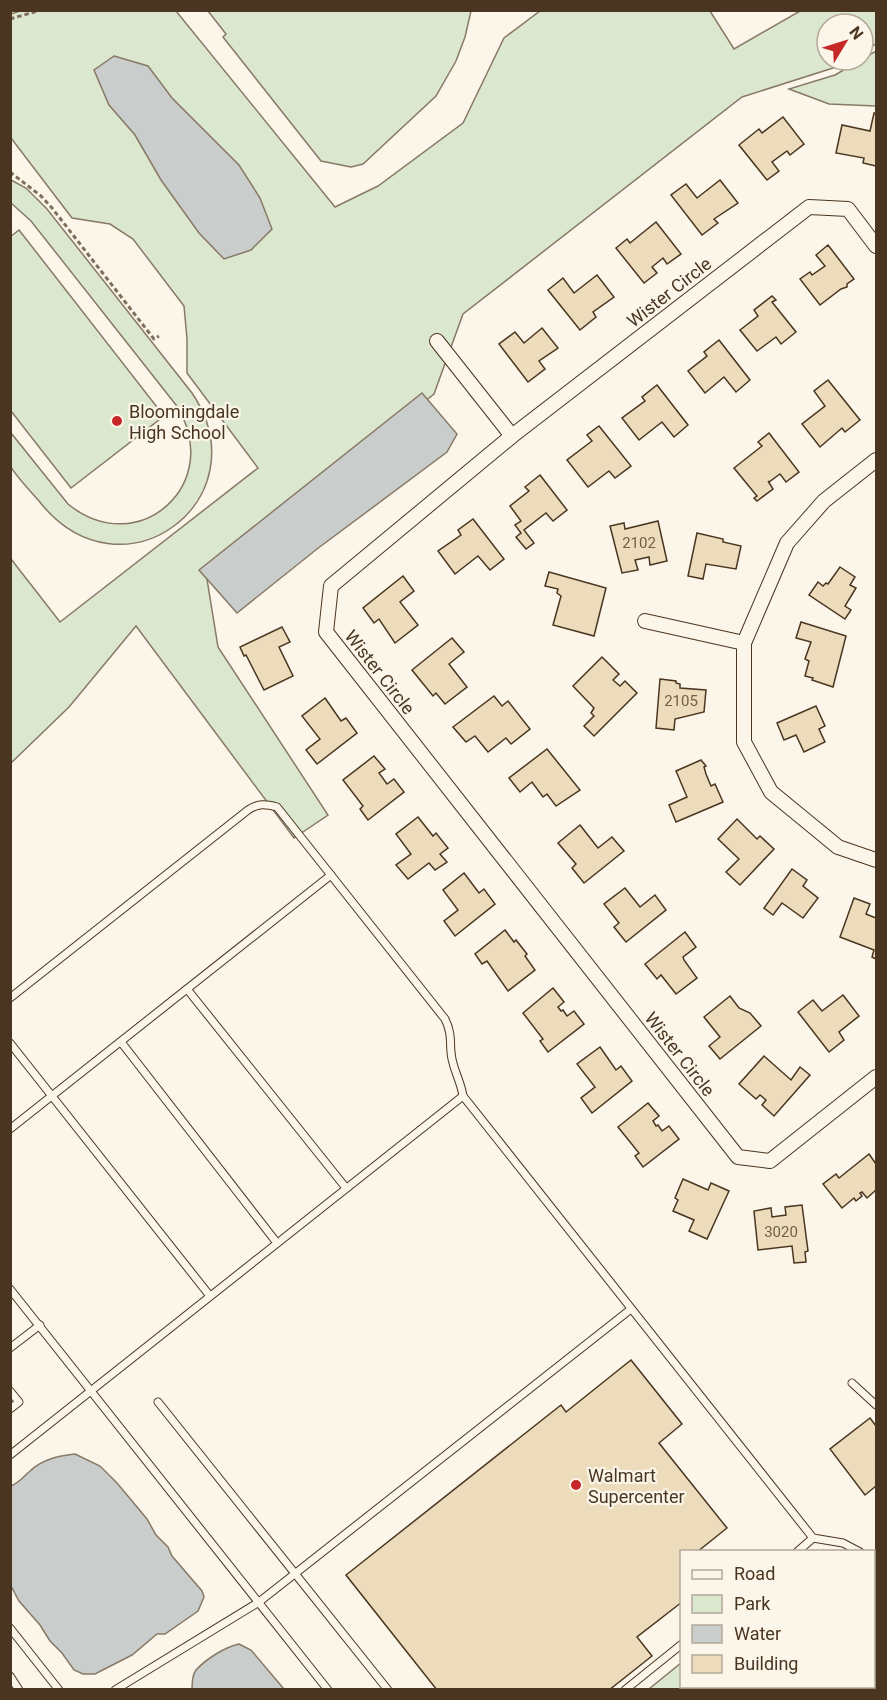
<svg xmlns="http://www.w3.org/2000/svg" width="887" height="1700" viewBox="0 0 887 1700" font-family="Roboto,sans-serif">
<rect width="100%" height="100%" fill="#fbf6e9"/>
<g fill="#dce7d0" stroke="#887966" stroke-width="1.5">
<polygon points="23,10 176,11 335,207 378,186 463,123 504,38 540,11 710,11 734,49 800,11 876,11 876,44 863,51 863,24 827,24 827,60 848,60 833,68 742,97 463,314 434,394 206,573 218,647 328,815 294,838 136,626 69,707 11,763 11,559 60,622 258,468 187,373 187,339 184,306 133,239 110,224 72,218 11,138 11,14"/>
<polygon points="208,11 471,10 471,11 465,37 456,61 436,96 363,164 351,167 321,161 223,37 226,34"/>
<polygon points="876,51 876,106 829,104 789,89 835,75"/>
<path d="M11 180 26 188 47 209 192 393C264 500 121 606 39 501 33 494 13 473 10 465 8 457 10 442 11 433L68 504C139 562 226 482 176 405L31 221 11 203Z"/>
<polygon points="19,230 164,416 71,488 11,411 10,237"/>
<polygon points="681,1663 682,1686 735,1687 736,1689 649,1689"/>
</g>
<g fill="#c9cecd" stroke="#887966" stroke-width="1.5">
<polygon points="114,56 148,66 172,98 239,165 260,198 272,229 251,250 224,259 199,233 161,180 135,135 109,105 94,70"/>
<polygon points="422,393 457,434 447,452 317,549 237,613 199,570"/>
<path d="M75 1454 100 1466 117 1483 147 1519 156 1535 168 1547 172 1556 202 1591 204 1597 198 1611 165 1634H157L132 1655 95 1674H83L74 1670 62 1653 50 1641 40 1625 19 1601 11 1586V1486C20 1482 22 1478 30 1471 43 1459 58 1456 75 1454Z"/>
<path d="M239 1644 251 1650 284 1689H192C192 1683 192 1675 196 1670 206 1659 225 1647 239 1644Z"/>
</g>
<g fill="#ecdcbc" stroke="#4a3520" stroke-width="1.5">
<polygon points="874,113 876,114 876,166 863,163 864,158 836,153 842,125 870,131"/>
<polygon points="783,117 804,144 790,155 787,151 772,162 779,171 767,180 739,145 759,129 762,133"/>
<polygon points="720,180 738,203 714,219 718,223 702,235 671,195 686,184 697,198"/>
<polygon points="656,222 681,254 667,264 663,258 652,267 657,273 644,283 616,248 627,239 630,243"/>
<polygon points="828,245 854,279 847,284 847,287 841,289 820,305 800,279 810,272 812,275 825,266 816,255"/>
<polygon points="597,275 614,297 593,312 596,317 580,330 548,290 563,278 574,293"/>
<polygon points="772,296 776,300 772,302 796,332 781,344 776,337 757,351 740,330 758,316 754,310"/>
<polygon points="542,328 558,348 539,361 545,369 528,382 499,344 515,332 524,343"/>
<polygon points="719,340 750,380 736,392 724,377 705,393 688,371 707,356 704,352"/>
<polygon points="828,380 860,420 845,432 842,428 820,447 802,424 825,406 814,391"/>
<polygon points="657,385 688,425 674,437 662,422 639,440 622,418 645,401 642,397"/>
<polygon points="599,426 631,466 615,478 609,471 588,487 567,460 592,441 587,435"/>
<polygon points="769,433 799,472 786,482 780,474 769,482 768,481 773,489 757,501 754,498 757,496 734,468 762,446 758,442"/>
<polygon points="540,475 567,510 553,521 546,513 524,530 534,543 526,549 516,537 521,533 515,525 521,521 510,506 529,491 525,487"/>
<polygon points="473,519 504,559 490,570 478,556 455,574 438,551 461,535 458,530"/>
<polygon points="658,521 667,561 650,565 649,557 635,560 638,570 622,573 610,526 624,523 625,529"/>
<polygon points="697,533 723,539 723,542 741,546 736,569 706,564 703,579 688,576"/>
<polygon points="840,567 855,577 850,585 856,588 845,606 851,610 845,619 809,595 818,582 823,586 826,583 828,584"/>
<polygon points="549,572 606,588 594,636 553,625 561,596 557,593 558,589 545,586"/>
<polygon points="403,576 414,591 400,602 418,625 395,643 379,619 374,623 363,608"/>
<polygon points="801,622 846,636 833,687 812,680 813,678 805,676 809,661 805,659 811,642 796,638"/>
<polygon points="282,627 290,642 279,647 293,676 264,690 246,655 244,656 240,647"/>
<polygon points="452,638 464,652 449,664 467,687 445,704 436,693 433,696 412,670"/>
<polygon points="602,657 619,674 613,680 620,686 625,681 637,693 594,736 584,726 594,716 591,713 594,708 573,686"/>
<polygon points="660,679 676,681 676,683 680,684 680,688 706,690 704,712 675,719 674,730 656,728"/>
<polygon points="494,696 502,706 508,701 530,729 511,744 506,738 488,752 475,736 466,742 453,727"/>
<polygon points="325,698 341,721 346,718 357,733 317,764 306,750 320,739 302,716"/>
<polygon points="816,706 825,726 819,729 825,742 804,752 796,735 784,740 777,723"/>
<polygon points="547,749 580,790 556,806 547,794 543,797 532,782 520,792 509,778"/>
<polygon points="374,756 385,769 379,773 387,784 394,779 404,792 368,820 360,809 363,806 343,780"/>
<polygon points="701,760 706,766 704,767 706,774 711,786 715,784 723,802 676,822 669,805 687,797 676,771"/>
<polygon points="418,817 433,836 436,833 448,848 440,854 447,862 435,870 429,863 408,879 396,865 411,854 396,834"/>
<polygon points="737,819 757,839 760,836 774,849 740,885 726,872 739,859 718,839"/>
<polygon points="580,825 598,848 612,837 624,851 584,883 572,868 576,864 558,843"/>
<polygon points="792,869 807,880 803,886 818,898 803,918 782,903 773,915 764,908"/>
<polygon points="464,873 479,893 484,889 495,904 455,936 444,921 458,910 443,890"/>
<polygon points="625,888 640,907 655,895 666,910 626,942 614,927 619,923 604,904"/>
<polygon points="854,898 870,904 866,914 876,918 876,959 872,957 874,950 840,937"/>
<polygon points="505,930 514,942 516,940 527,954 525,956 535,970 508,991 487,961 482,964 475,954"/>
<polygon points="685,932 696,947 683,957 684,960 697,978 676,994 661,975 657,979 645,964"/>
<polygon points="553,988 564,1002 558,1007 561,1011 563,1010 567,1016 574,1011 584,1024 548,1052 540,1041 543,1039 523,1013"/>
<polygon points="843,995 859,1016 839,1032 844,1040 829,1052 798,1012 813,1000 822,1011"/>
<polygon points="730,996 739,1008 750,1013 761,1026 720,1059 709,1046 720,1037 704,1017"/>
<polygon points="600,1047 616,1070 621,1066 632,1081 592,1113 581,1098 595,1087 577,1064"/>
<polygon points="764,1056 791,1080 800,1067 810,1075 774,1116 762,1105 766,1100 760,1095 756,1099 739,1084"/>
<polygon points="648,1103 659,1116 653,1121 656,1126 658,1125 662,1131 669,1126 679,1139 643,1167 635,1156 639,1153 618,1127"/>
<polygon points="869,1154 876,1164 876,1190 867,1198 862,1192 860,1193 862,1196 856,1201 854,1198 842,1208 823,1184 836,1174 839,1178"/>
<polygon points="683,1179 708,1190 711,1183 729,1191 707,1239 689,1231 694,1220 673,1211 678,1200 675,1198"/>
<polygon points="802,1205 808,1251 805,1252 806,1262 794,1263 792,1246 758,1250 754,1211 771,1208 772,1217 786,1215 785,1207"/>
<polygon points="631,1360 682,1424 659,1443 727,1528 697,1552 682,1552 682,1602 637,1637 652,1656 609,1690 437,1690 346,1575 561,1405 566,1412"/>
<polygon points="870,1418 876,1426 876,1486 865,1495 830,1449"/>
</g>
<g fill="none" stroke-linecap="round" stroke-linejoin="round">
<g stroke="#4a3520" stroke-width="9">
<g id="service">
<polyline points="187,989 346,1188"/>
<path d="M10 998 248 810C258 803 266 804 277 807L445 1019C454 1037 448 1047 453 1063 456 1075 461 1083 463 1096L813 1538 843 1543 860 1552"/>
<polyline points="121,1042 277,1243"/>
<polyline points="10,1043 210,1296"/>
<polyline points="10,1129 331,875"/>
<polyline points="10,1289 328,1690"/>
<polyline points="10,1348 40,1325"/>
<polyline points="852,1383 876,1405"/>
<polyline points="10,1391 19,1402 10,1409"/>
<polyline points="158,1402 388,1690"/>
<polyline points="10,1455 463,1096"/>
<polyline points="797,1552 813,1538"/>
<polyline points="874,1565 876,1570"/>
<polyline points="10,1628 59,1690"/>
<polyline points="874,1628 876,1629"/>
<polyline points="10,1676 19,1690"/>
<polyline points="115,1690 259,1602 631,1309"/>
<polyline points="625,1690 682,1644"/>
</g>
</g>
<g stroke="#4a3520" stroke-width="16">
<g id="minor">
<polyline points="876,246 848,209 809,207 512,436 331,586 326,632 738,1157 770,1161 876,1077"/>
<polyline points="437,341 512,436"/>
<polyline points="876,460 824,501 787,543 744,643 744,742 771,792 838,847 876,860"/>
<polyline points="645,621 744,643"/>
</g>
</g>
<g stroke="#7f6f5c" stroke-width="3" stroke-dasharray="4.5 3" stroke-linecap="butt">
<polyline points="10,19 41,10"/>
<polyline points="10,172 41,196 52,208 154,339 159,336"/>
</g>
<use href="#service" stroke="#fbf6e9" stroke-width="7"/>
<use href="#minor" stroke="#fbf6e9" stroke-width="14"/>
</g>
<g fill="#c62828" stroke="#fbf6e9" stroke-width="2">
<circle cx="117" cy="421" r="6"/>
<circle cx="576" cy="1485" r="6"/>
</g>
<g text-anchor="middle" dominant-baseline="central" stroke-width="4.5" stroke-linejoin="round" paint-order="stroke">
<g font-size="15" fill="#725f47">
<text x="639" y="543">2102</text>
<text x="681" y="701">2105</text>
<text x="781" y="1232">3020</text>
</g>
<g font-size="18" fill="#4a3520" stroke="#fbf6e9">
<text transform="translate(669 292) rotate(-38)">Wister Circle</text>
<text transform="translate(380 672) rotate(52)">Wister Circle</text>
<text transform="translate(680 1054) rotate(52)">Wister Circle</text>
</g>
<g font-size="18" fill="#4a3520" stroke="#fbf6e9" text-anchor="start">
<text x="129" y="411">Bloomingdale<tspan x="129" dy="21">High School</tspan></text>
<text x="588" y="1475">Walmart<tspan x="588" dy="21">Supercenter</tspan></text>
</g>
</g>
<rect width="887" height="1700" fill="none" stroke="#4a3520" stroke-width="24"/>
<rect x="680" y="1550" width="195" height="138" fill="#fbf6e9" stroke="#b4a999" stroke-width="1.5"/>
<rect x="692" y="1570" width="30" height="9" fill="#fbf6e9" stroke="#b4a999" stroke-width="1.5"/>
<text x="734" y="1580" font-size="18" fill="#4a3520">Road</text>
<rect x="692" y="1595" width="30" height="18" fill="#dce7d0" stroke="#b4a999" stroke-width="1.5"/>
<text x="734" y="1610" font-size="18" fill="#4a3520">Park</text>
<rect x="692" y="1625" width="30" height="18" fill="#c9cecd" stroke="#b4a999" stroke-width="1.5"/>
<text x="734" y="1640" font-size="18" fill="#4a3520">Water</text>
<rect x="692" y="1655" width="30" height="18" fill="#ecdcbc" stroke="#b4a999" stroke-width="1.5"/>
<text x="734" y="1670" font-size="18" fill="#4a3520">Building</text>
<g transform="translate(845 42) rotate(52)"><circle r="28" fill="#fbf6e9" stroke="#b4a999" stroke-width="1.5"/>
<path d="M0-4.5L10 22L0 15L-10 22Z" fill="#c62828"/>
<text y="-9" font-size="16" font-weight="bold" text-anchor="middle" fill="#4a3520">N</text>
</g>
</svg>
